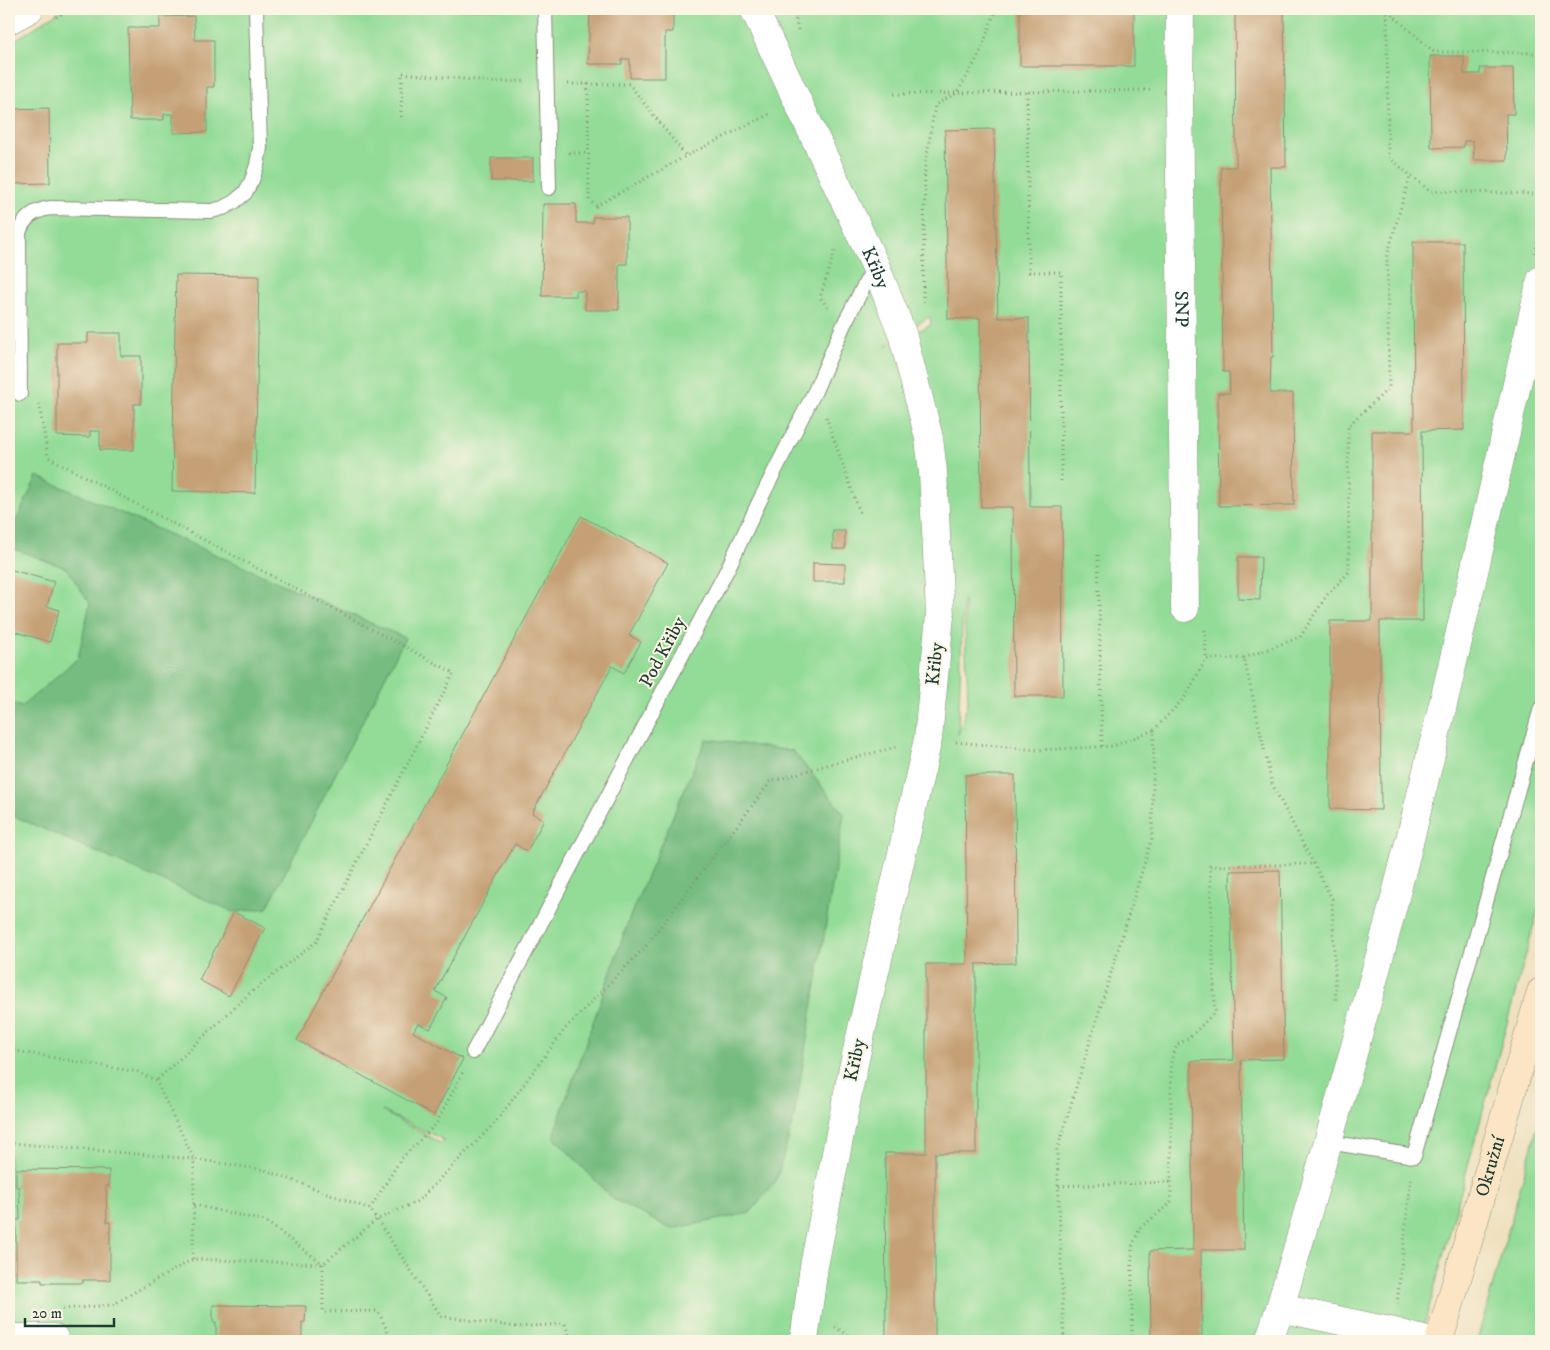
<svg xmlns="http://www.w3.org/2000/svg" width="1550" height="1350" viewBox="0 0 1550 1350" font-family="'IM FELL DW Pica',serif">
<rect width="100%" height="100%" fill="#fcf5e5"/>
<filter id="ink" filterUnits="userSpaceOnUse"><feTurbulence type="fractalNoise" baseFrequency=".02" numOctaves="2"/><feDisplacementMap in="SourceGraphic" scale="10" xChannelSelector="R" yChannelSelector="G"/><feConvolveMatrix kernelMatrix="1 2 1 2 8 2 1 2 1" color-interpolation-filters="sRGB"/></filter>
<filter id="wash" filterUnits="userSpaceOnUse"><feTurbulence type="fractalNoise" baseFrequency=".0096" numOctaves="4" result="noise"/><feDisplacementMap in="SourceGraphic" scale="20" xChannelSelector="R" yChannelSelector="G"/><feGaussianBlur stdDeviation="1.12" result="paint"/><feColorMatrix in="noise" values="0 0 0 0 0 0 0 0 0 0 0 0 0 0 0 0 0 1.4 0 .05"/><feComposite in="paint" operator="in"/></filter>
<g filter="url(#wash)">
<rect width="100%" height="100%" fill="#efe1c0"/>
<g fill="#93dc97" stroke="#598c66" fill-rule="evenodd">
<path d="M63 9H1541V899L1420 1341H9V44ZM930 316 931 325 886 346 888 343ZM964 601 968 702 958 735 963 602ZM382 1111 444 1140 442 1144Z"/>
<polygon points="1541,1114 1541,1341 1477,1341"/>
</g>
<g fill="#76bc80" stroke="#4a7c5a">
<polygon points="37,476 405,638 267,908 234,912 9,814 9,701 21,707 78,658 90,603 66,568 9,547 9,537"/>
<polygon points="706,739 793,751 844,814 794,1118 776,1181 750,1213 671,1229 613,1199 553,1136 631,914"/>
</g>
<g id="blocks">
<g fill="#c5a076">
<polygon points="590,9 673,9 673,32 665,32 665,78 630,78 630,59 622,59 622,64 588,64"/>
<rect x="1020" y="9" width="114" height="57"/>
<polygon points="1235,9 1284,9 1286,167 1270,167 1273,357 1271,357 1270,393 1293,393 1294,505 1219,506 1218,393 1230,393 1229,372 1223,372 1221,167 1236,167"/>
<polygon points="194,16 195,40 214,40 214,87 207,87 207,132 173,133 173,114 164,114 164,120 130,120 128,28 160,28 160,17"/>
<polygon points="1430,56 1464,56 1464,74 1480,74 1480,68 1513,68 1514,114 1506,114 1507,160 1474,160 1473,141 1464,141 1464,147 1431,148"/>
<polygon points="49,108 50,183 9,184 9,109"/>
<polygon points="994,129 998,318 1029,318 1030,507 1062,507 1063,696 1014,696 1013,507 981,507 980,318 948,319 945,130"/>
<rect x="491" y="158" width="42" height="23"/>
<polygon points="543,204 576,204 576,223 593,223 593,217 627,217 627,264 619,264 619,310 585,310 585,291 576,291 576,296 542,296"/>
<polygon points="1413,242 1463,242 1464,430 1422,431 1423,621 1380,621 1381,810 1330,809 1330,621 1372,621 1372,431 1414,431"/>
<polygon points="176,275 259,276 255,493 172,491"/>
<polygon points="88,333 121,333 121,356 141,356 141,404 134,404 134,450 100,450 100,431 90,431 90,437 57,436 57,343 88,343"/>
<polygon points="581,516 668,563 629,635 641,642 624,673 612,666 532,813 544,820 527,851 515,844 435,991 447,998 430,1029 418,1023 413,1032 463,1059 434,1115 297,1040"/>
<rect x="833" y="531" width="12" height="18"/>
<polygon points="1238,557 1261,557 1260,600 1238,599"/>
<polygon points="813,563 845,564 845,582 813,582"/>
<polygon points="9,569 54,582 47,606 59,610 50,642 9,630"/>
<polygon points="965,775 1015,775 1016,963 976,964 976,1153 935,1153 935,1341 886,1341 885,1153 926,1153 926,964 967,964"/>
<polygon points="1280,870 1284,1059 1241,1060 1244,1250 1201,1250 1202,1341 1151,1341 1150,1251 1193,1250 1191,1061 1234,1060 1230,871"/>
<polygon points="234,912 265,928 229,996 199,980"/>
<polygon points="16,1169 109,1170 109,1186 106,1186 107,1222 110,1222 110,1280 83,1280 83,1283 42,1283 42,1280 16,1280 16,1220 20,1220 19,1187 16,1187"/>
<polygon points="213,1305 306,1306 305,1322 302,1322 302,1341 216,1341 216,1322 213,1322"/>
</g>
</g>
</g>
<g filter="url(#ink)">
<use href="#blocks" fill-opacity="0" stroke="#878f7a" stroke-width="1"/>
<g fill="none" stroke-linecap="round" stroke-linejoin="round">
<g stroke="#878f7a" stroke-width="16">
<g id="lane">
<polyline points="545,9 549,188"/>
<path d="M20 394 19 233C24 217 35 210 51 208L211 211 223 208 234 202 245 193 252 180 257 165 260 148 256 9"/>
<polyline points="473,1052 728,568 759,502 815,391 844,324 875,265"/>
<polyline points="1328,1142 1414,1156 1541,708"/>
</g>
</g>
<g stroke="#878f7a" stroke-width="29">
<g id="street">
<path id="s1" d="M754 9 875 265 902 333 929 438 933 472 940 615 928 739 851 1077 814 1266 804 1341"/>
<path id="s2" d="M1180 9 1179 90 1185 608"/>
<polyline points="9,20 29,9"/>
<polyline points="9,1338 54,1338"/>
<polyline points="1269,1341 1280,1308"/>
<path d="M1427 1341 1394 1332 1280 1308C1318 1177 1357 1045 1391 913 1446 703 1492 491 1541 280"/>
</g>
</g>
<g stroke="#878f7a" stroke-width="29">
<g id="secondary">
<path id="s3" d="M1439 1341 1541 992"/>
</g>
</g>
<g stroke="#878f7a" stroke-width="3" stroke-dasharray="1 4" stroke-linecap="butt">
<polyline points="1385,9 1387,10 1388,157 1430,191 1541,194"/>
<polyline points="1388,11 1434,52 1541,53"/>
<polyline points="56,17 71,9"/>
<polyline points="798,30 796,20 799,9"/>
<polyline points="568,84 629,84 686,156"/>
<polyline points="588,84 589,200 596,206 686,156 772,113"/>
<polyline points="1027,92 1029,272 1061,272 1061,484"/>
<polyline points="894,94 1151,90"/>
<polyline points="401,117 402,73 493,82 524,81"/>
<polyline points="569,153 589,153"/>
<polyline points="1535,253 1541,227"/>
<polyline points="923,302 925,168 935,105 957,93 979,55 996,9"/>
<polyline points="828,307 820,297 835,251"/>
<polyline points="39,404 48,457 454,673 316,942 250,993 156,1081"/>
<polyline points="826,417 860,513"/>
<polyline points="1098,555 1102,747"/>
<polyline points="1205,630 1206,659"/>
<polyline points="1244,658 1300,637 1327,595 1349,572 1348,426 1389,388 1387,256 1410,176"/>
<polyline points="1154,730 1186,696 1206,659 1244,658 1272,784 1332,899 1336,1002"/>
<polyline points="956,742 1038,750 1113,746 1154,730 1152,838 1057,1150 1064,1341"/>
<polyline points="9,1050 138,1072 156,1081 194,1159 265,1170 370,1209 441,1316 517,1327 565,1324 571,1341"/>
<polyline points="9,1151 12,1143 194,1159 193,1259"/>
<polyline points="1059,1186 1171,1182"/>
<polyline points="194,1205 265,1221 323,1264 323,1312 378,1311 392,1341"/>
<polyline points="370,1209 401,1159 436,1124 464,1070"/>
<polyline points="1397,1304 1411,1178"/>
<polyline points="63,1309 112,1305 193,1259 323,1264 376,1220 418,1201 495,1123 565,1029 645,947 770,782 830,764 896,747"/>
<polyline points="835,1327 858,1341"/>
<polyline points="1132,1341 1132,1247 1140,1228 1171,1203 1171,1060 1177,1045 1190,1037 1215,1012 1210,866 1313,864"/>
</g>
<use href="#lane" stroke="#fff" stroke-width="14"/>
<use href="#street" stroke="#fff" stroke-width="28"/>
<use href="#secondary" stroke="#fce5c4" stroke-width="28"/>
</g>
</g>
<g text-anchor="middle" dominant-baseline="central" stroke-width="4" stroke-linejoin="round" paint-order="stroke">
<g font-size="19" fill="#1f3d34" stroke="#fcf5e5">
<text stroke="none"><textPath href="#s1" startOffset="286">Křiby</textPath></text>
<text stroke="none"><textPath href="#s2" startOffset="300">SNP</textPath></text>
<text transform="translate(663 652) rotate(-62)">Pod Křiby</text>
<text transform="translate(935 664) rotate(-84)">Křiby</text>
<text transform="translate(855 1060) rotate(-78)">Křiby</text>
<text stroke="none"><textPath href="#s3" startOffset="182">Okružní</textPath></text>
</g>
</g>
<rect width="1550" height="1350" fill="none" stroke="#fcf5e5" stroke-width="30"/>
<path d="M25 1318v8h89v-8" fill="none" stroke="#1f3d34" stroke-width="2.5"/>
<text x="32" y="1318" font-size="15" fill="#1f3d34" stroke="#fcf5e5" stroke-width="4" paint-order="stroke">20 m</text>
</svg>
